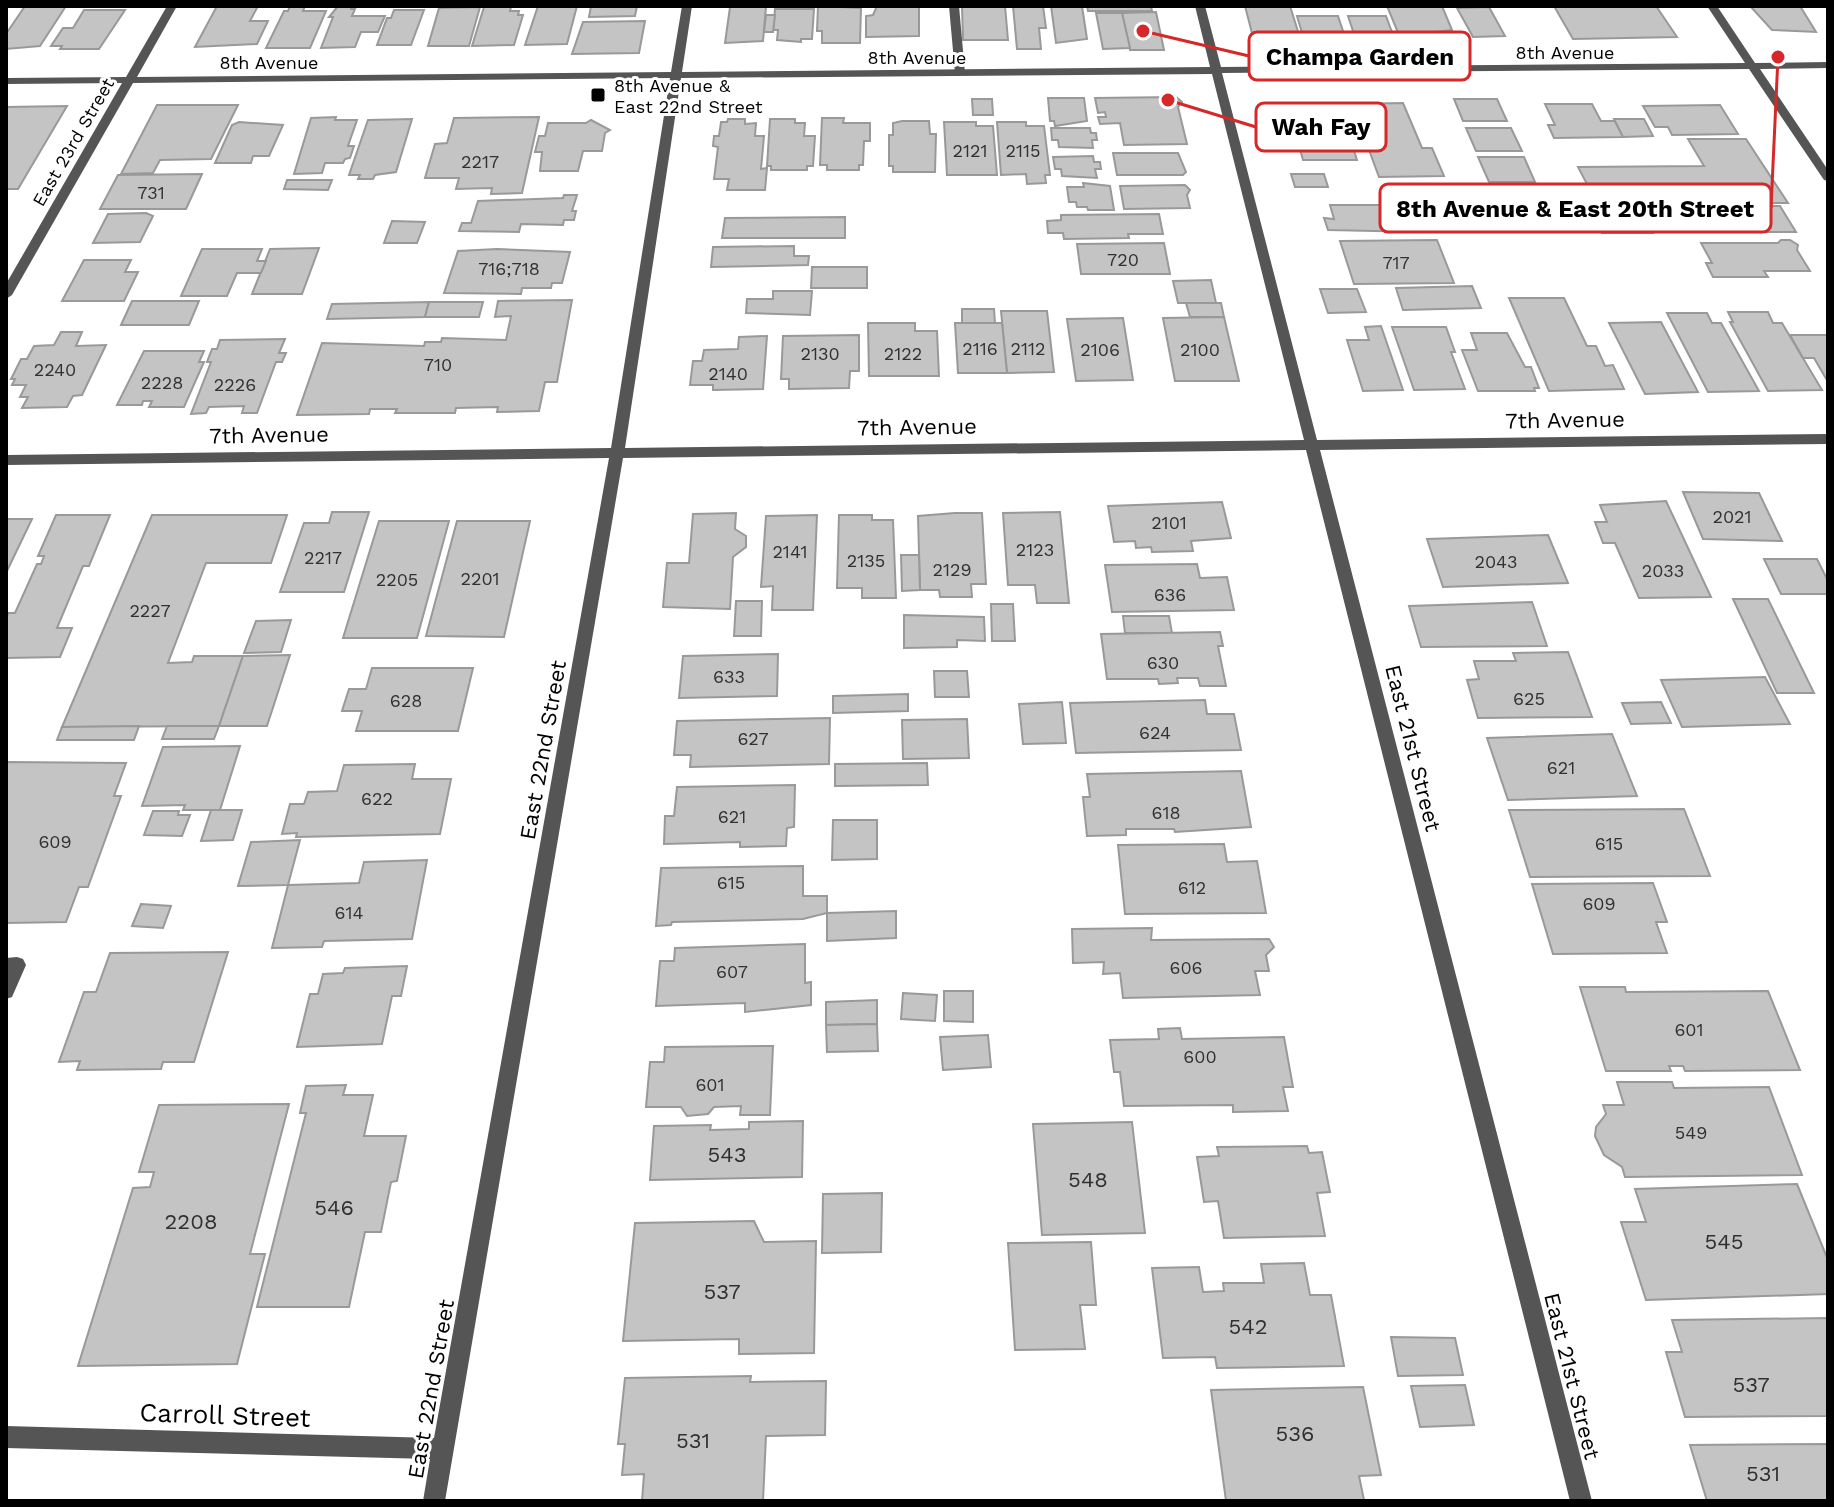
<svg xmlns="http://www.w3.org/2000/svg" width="1834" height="1507" viewBox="0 0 1834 1507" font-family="'Work Sans',sans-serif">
<rect width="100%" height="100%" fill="#fff"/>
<g fill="#c4c4c4" stroke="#999" stroke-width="2">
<polygon points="25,6 66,6 40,46 6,49 6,34"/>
<polygon points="217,6 258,6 250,21 268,21 257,44 195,47"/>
<polygon points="290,6 305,6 303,11 326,11 310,48 266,48 284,11 288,11"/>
<polygon points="338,6 352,6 351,9 355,9 352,16 385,16 378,32 361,32 355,47 321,48 333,17 329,17"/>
<polygon points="538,6 577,6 567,44 525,45"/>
<polygon points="591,6 637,6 635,16 589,17"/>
<polygon points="818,6 861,8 860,43 822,43 822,31 817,31"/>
<polygon points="877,6 919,6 919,36 866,37 866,16 873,15"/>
<polygon points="962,6 1005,6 1008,40 963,40"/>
<polygon points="1013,6 1043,6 1046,28 1039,28 1041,49 1017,49"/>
<polygon points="1051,6 1082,6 1087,39 1056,43"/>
<polygon points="1087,6 1151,6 1152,11 1088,11"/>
<polygon points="1245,6 1290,6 1301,41 1254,41"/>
<polygon points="1387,6 1442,6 1452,30 1426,33 1429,40 1401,40"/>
<polygon points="1554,6 1656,6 1677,37 1573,39"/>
<polygon points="1750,6 1800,6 1816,32 1772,30"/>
<polygon points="480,7 469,46 428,46 439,8"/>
<polygon points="484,7 511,7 510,11 519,11 518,15 523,15 514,45 472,46"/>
<polygon points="730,7 766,7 763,41 725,43"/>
<polygon points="1489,7 1505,36 1473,37 1457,8"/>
<polygon points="775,9 814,9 812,39 801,39 801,42 777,40 778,30 773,30"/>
<polygon points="84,10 125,10 99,49 60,49 62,46 51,46 63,28 73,28"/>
<polygon points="394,10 424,10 411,45 377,45 387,18 391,18"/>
<polygon points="1156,12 1164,50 1130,50 1122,13"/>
<polygon points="1096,13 1122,13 1130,48 1103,49"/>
<polygon points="766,15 775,15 773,32 764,32"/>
<polygon points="1297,16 1338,16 1348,46 1306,46"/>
<polygon points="1348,16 1386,16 1396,43 1357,43"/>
<polygon points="645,21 639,53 572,54 583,22"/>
<polygon points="1176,97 1182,102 1178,107 1187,144 1124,145 1120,123 1100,124 1098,117 1106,117 1105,112 1098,113 1095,98"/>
<polygon points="1048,98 1084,98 1087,121 1055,126 1054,121 1050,121"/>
<polygon points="972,99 992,99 993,115 973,115"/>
<polygon points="1454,99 1497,99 1507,121 1463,121"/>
<polygon points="1403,103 1422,148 1432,148 1444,176 1379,177 1352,104"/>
<polygon points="1545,104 1592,104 1601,121 1615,121 1623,137 1554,138 1548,125 1555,125"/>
<polygon points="157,105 238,105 211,159 160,160 153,173 121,174"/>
<polygon points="1720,105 1738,134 1672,135 1668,127 1655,127 1643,106"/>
<polygon points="67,106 18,189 6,189 6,107"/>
<polygon points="1301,116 1343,116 1357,160 1303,160 1293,125 1303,125"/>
<polygon points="336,117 335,120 357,120 348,146 354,146 350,158 345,159 343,163 325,163 322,173 294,174 311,118"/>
<polygon points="539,117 522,193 491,194 492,188 456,189 459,178 425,178 435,144 447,143 454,118"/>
<polygon points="822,118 844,118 843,123 870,123 870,141 864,141 863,165 859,165 859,170 827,170 827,165 820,165"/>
<polygon points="412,119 396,172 375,175 373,179 358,179 360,175 349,175 368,120"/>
<polygon points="728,119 745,119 745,124 756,123 755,136 764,136 761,169 767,168 765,190 727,190 729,179 714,179 718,147 713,146 714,136 719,136 721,122 727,122"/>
<polygon points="770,119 795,119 795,123 805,123 804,136 815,136 813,166 807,166 807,170 771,170 771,166 767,166"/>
<polygon points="1614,119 1644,119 1653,136 1623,137"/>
<polygon points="591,120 610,130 605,133 602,151 583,151 578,171 540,171 542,152 535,152 539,136 545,136 548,123 586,123"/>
<polygon points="902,121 929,121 930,134 936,134 935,172 893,172 893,166 889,166 889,135 893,135 893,123"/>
<polygon points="239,122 283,125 269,156 253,156 251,163 215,163 232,125"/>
<polygon points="944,122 976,122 976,126 993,126 997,175 947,175"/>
<polygon points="997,122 1026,122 1026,126 1044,126 1050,175 1045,175 1046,183 1027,184 1026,174 1001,175"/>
<polygon points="1051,128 1090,128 1091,133 1096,133 1097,140 1092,140 1093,148 1059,147 1058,140 1052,140"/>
<polygon points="1466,128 1511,128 1522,151 1476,151"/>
<polygon points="1688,139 1746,139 1788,203 1598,205 1578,167 1704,166"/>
<polygon points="1113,153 1178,153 1186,172 1183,175 1117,175"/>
<polygon points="1093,156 1094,162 1100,162 1101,169 1095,169 1097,178 1062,176 1061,169 1055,169 1053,157"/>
<polygon points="1478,157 1524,157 1535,182 1489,182"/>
<polygon points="202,174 186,209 100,209 118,175"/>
<polygon points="1291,174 1324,174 1328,187 1295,187"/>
<polygon points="287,180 332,180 328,190 284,189"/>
<polygon points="1083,183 1110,186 1114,210 1088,210 1087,207 1077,207 1076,202 1069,202 1067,187 1084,187"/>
<polygon points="1185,185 1190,190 1187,195 1190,208 1124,209 1120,186"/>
<polygon points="564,195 577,195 572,211 576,211 574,220 564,220 563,225 521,224 519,232 459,231 462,223 471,223 478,201 563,198"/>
<polygon points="1330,205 1412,205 1421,232 1328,230 1324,218 1334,219"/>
<polygon points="1729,206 1780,206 1796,232 1744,232"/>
<polygon points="1590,207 1640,207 1653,233 1602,233"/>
<polygon points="146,213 153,216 140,242 93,243 108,214"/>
<polygon points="1159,214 1163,234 1128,234 1129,238 1064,239 1063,233 1048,233 1047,221 1061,220 1061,215"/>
<polygon points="845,217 845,238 722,238 725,218"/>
<polygon points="392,221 425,222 417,243 384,243"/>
<polygon points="1437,240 1454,283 1354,284 1340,241"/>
<polygon points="1781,240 1790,240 1798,245 1797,250 1810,271 1764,271 1768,277 1713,277 1706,263 1712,263 1701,243 1778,243"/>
<polygon points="1164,243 1170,274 1081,274 1077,244"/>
<polygon points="794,246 794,256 809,256 808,265 711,267 713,247"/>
<polygon points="319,248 302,294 252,294 270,249"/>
<polygon points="202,249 262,249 257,261 266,261 261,273 237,273 227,296 181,296"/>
<polygon points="497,249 570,252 562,283 552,283 551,288 522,288 521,294 444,293 458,251"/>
<polygon points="84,260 131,260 125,272 138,272 124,301 62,301"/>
<polygon points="812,267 867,267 867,288 811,288"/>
<polygon points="1211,280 1216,303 1178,303 1173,281"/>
<polygon points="1472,286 1481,308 1403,310 1396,288"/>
<polygon points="1320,289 1357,289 1366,312 1328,313"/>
<polygon points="773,291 812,291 810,315 746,313 747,299 773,299"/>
<polygon points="1509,298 1564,298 1587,346 1596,346 1605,366 1613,365 1624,389 1549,391"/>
<polygon points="572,300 557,382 545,382 539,411 497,412 498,407 456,408 455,413 395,413 397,409 370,409 369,414 297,415 322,343 424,346 425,342 441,342 442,338 506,340 511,316 495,317 498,301"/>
<polygon points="132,301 199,301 189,325 121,325"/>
<polygon points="429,302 425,317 327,319 332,304"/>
<polygon points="429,302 483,302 479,317 425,317"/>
<polygon points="1186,303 1221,303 1224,317 1190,317"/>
<polygon points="962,309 994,309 995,323 962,323"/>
<polygon points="1001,311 1047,311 1054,372 1007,373"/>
<polygon points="1728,312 1768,312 1773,323 1782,323 1822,390 1768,391 1730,322 1733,322"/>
<polygon points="1667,313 1707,313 1712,323 1721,323 1759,391 1708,392"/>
<polygon points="1224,317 1239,381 1175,381 1163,318"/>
<polygon points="1123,318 1133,380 1076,381 1067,319"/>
<polygon points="1661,322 1698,392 1645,394 1609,323"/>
<polygon points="868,323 915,323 915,331 937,331 939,376 869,376"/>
<polygon points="955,323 1002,323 1007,373 958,373"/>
<polygon points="1381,326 1403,390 1363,391 1347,340 1369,340 1365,327"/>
<polygon points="1392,327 1446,327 1455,352 1451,352 1465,389 1414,390"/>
<polygon points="61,332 82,332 76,346 106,345 82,395 73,396 67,407 22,408 28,397 20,397 26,385 12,385 15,379 11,379 21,359 27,359 34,346 54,345"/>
<polygon points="1471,333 1507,333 1525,367 1531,367 1539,388 1534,388 1535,391 1478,391 1462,350 1477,350"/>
<polygon points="859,335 859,371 850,371 849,388 789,389 789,379 781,379 783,336"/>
<polygon points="1790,335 1828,335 1828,382 1814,358 1803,358"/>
<polygon points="767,336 763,389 713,390 713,385 690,385 693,361 702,361 704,350 738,349 739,337"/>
<polygon points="285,339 279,353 286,353 282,362 276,362 257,413 242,413 244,406 209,407 206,413 191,414 211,362 207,362 212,349 217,349 220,340"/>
<polygon points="144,351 204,351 199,362 204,362 184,407 149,407 152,401 143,401 142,405 117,405"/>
<polygon points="1683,492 1759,493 1782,541 1703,539"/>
<polygon points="1666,501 1711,597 1639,598 1615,543 1603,543 1595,522 1607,522 1600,505"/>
<polygon points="1222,502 1231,538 1191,541 1193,551 1152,552 1151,547 1136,548 1135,541 1114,542 1108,506"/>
<polygon points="332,512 369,512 344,592 280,592 304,523 329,523"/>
<polygon points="1060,512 1069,603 1037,603 1035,585 1008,585 1003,513"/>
<polygon points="736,513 735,529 746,536 746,547 733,557 730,609 663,607 667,563 689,563 693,514"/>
<polygon points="955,513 982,513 986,584 971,584 972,597 940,597 939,590 920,590 918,516"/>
<polygon points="56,515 110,515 89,566 83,566 57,628 72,628 60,657 6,658 6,619 8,613 15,613 37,564 41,564 44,556 38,556"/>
<polygon points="152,515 287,515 271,563 206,563 168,663 192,662 194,656 243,656 219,726 62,727"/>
<polygon points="817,515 813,610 772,610 773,586 761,587 766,516"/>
<polygon points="839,515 872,515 872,520 893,520 896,598 862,598 862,588 837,588"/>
<polygon points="6,519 32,519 6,573"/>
<polygon points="379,521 449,521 417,638 343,638"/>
<polygon points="457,521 530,521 504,637 426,636"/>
<polygon points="1548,535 1568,583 1443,587 1427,539"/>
<polygon points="901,555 919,555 920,590 902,591"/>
<polygon points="1764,559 1817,559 1828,581 1828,594 1781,594"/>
<polygon points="1197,564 1200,578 1227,577 1234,610 1112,612 1105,565"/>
<polygon points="1733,599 1768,599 1814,693 1777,693"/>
<polygon points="736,601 762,601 761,636 734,636"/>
<polygon points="1532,602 1547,646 1421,647 1409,606"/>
<polygon points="991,604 1013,604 1015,641 992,641"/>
<polygon points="904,615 984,617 985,641 957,640 957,647 904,648"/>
<polygon points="1123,616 1169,616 1172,633 1125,633"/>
<polygon points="291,620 281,652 244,653 256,621"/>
<polygon points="1220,632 1223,646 1218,646 1226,686 1200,686 1198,678 1177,678 1178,683 1159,684 1158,679 1107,679 1101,634"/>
<polygon points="1568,652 1592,717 1478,718 1467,680 1479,679 1474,661 1516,661 1513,653"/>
<polygon points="778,654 777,696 679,698 683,656"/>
<polygon points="290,655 267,726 219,726 243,656"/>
<polygon points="372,668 473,668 458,731 356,731 362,711 342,711 349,689 366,689"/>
<polygon points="934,671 967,671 969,697 935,697"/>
<polygon points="1765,677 1790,724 1682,727 1661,680"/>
<polygon points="908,694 908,711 833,713 833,696"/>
<polygon points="1205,700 1207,714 1234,714 1241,750 1076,753 1070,703"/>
<polygon points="1062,702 1066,743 1023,744 1019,704"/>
<polygon points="1661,702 1671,723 1631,724 1622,703"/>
<polygon points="830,718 829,764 690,767 691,755 674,755 677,721"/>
<polygon points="967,719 969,758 903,759 902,720"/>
<polygon points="139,726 134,740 57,740 62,727"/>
<polygon points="167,726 219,726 214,739 162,739"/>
<polygon points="1612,734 1637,796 1508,800 1487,738"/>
<polygon points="240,746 220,810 183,810 185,805 142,806 163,747"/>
<polygon points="6,762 126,763 114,796 121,796 88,887 79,887 66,922 6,923"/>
<polygon points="927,763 928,785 835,786 835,764"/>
<polygon points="415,764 412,779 451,779 440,834 296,837 297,833 282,834 290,804 304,804 308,792 337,791 344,765"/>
<polygon points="1241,771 1251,827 1175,832 1174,829 1126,829 1126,835 1087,836 1083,797 1090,797 1087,774"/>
<polygon points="795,785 794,827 787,828 786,846 740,847 740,842 664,844 665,816 674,816 677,787"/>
<polygon points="1684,809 1710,876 1530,877 1509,810"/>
<polygon points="211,810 242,810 233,840 201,841"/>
<polygon points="153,811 179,811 178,815 190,815 182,836 144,835"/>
<polygon points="833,820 877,820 877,859 832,860"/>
<polygon points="300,840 288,885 238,886 251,842"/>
<polygon points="1224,844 1227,862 1257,861 1266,913 1125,914 1118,845"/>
<polygon points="427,860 412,939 324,941 322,947 272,948 288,885 359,883 364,862"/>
<polygon points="803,866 803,896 827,896 827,913 803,919 672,922 671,925 656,926 661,868"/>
<polygon points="1653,883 1667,922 1656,922 1667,953 1553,954 1532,884"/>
<polygon points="141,904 171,906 163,928 132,926"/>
<polygon points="896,911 896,938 827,941 827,913"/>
<polygon points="1152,928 1151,940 1269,939 1274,947 1266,955 1269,971 1255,971 1260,995 1123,998 1120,973 1103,974 1104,962 1073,963 1072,929"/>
<polygon points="805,944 805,983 811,982 811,1005 745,1012 745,1003 656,1006 660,961 674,961 675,948"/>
<polygon points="228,952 194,1062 163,1062 161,1069 77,1070 80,1061 59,1062 84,992 96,992 110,953"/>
<polygon points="407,966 401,996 392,996 382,1044 297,1047 310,994 318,994 323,974 343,973 345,968"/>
<polygon points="1580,987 1625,987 1626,992 1768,991 1800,1070 1685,1071 1683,1066 1669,1066 1671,1071 1606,1071"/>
<polygon points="944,991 973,991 973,1022 944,1021"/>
<polygon points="903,993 937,995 935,1021 901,1019"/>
<polygon points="877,1000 877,1024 826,1025 826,1002"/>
<polygon points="877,1024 878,1051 827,1052 826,1025"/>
<polygon points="1180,1028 1182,1039 1284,1037 1293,1087 1283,1087 1288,1111 1233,1112 1233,1105 1124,1106 1120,1072 1114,1072 1110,1040 1159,1039 1158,1029"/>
<polygon points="988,1035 991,1067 943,1070 940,1037"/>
<polygon points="773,1046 770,1115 740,1115 741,1106 714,1107 708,1114 687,1116 681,1107 646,1107 650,1062 664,1062 665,1047"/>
<polygon points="1617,1082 1672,1082 1674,1088 1769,1087 1802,1175 1625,1177 1622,1167 1604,1155 1595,1136 1596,1127 1606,1114 1603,1105 1624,1105"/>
<polygon points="346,1085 343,1095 373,1095 364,1136 406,1136 397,1181 391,1182 381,1232 365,1232 349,1307 257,1307 306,1113 300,1113 306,1086"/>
<polygon points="289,1104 250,1254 265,1254 237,1364 78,1366 133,1188 150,1187 154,1172 139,1172 159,1105"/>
<polygon points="803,1121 802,1177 650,1180 654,1126 711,1125 710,1130 749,1129 749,1122"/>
<polygon points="1132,1122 1145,1233 1042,1235 1033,1124"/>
<polygon points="1307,1146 1309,1153 1322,1152 1330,1192 1317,1193 1325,1236 1224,1238 1218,1201 1204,1202 1197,1157 1219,1156 1217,1147"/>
<polygon points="1797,1184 1828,1260 1828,1294 1646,1300 1621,1222 1646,1222 1635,1189"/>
<polygon points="882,1193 881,1252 822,1253 823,1194"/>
<polygon points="754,1221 764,1242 816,1241 814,1353 739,1354 739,1339 623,1341 635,1223"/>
<polygon points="1091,1242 1096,1305 1080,1305 1085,1349 1015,1350 1008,1243"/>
<polygon points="1304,1263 1310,1295 1331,1295 1344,1366 1217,1368 1215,1357 1163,1358 1152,1268 1199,1267 1203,1292 1224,1291 1223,1283 1264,1283 1261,1264"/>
<polygon points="1828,1318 1828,1416 1685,1417 1666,1352 1682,1352 1672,1320"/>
<polygon points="1391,1337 1455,1338 1463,1375 1398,1376"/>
<polygon points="751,1376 750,1382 826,1381 825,1435 766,1436 763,1501 642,1501 644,1474 622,1475 625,1444 618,1444 625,1378"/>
<polygon points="1465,1385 1474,1425 1420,1427 1411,1386"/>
<polygon points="1363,1387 1381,1475 1359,1476 1364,1500 1226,1501 1211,1390"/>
<polygon points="1828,1444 1828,1501 1707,1501 1690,1445"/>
</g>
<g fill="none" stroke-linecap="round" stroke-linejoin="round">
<g fill="#555" fill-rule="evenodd">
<polygon points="949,6 959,6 965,73 960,76 955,73"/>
<polygon points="17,957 23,959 26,965 12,997 6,999 6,958"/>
</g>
<path fill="#555" fill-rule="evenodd" d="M167 6H177L137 77 671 72 682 6H692L682 72 1210 67 1195 6H1205L1221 67 1745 63 1707 6H1717L1755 63 1828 62V68L1760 69 1828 170V181L1824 180 1749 69 1222 73 1317 440 1828 434V444L1320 450 1592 1501H1570L1306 450 623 458 445 1501H423L430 1459 6 1448V1426L434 1438 609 458 6 465V455L611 448 670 78 133 83 12 295 6 299V284L122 83 6 84V78L126 77ZM1212 74 1304 440 625 448 681 78Z"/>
</g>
<rect fill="#000" stroke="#fff" stroke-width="3" x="590" y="87" width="16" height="16" rx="4"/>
<g text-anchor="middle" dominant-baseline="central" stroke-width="6" stroke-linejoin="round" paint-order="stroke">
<g font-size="18" fill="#000" stroke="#fff">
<text x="1565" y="52">8th Avenue</text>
<text x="917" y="57">8th Avenue</text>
<text x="269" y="62">8th Avenue</text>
<text transform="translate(73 142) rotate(-60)">East 23rd Street</text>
</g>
<g font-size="18" fill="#000" stroke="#fff" text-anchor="start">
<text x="614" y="85">8th Avenue &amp;<tspan x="614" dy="21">East 22nd Street</tspan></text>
</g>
<g font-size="18" fill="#313131">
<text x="970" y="150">2121</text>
<text x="1023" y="150">2115</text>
<text x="480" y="161">2217</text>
<text x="151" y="192">731</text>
<text x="1123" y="259">720</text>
<text x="1396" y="262">717</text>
<text x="509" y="268">716;718</text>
<text x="980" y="348">2116</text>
<text x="1028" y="348">2112</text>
<text x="1100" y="349">2106</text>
<text x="1200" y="349">2100</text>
<text x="820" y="353">2130</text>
<text x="903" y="353">2122</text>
<text x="438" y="364">710</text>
<text x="55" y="369">2240</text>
<text x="728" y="373">2140</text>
<text x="162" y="382">2228</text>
<text x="235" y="384">2226</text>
<text x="1732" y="516">2021</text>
<text x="1169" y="522">2101</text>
<text x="1035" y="549">2123</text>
<text x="790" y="551">2141</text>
<text x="323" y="557">2217</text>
<text x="866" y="560">2135</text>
<text x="1496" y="561">2043</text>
<text x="952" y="569">2129</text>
<text x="1663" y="570">2033</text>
<text x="480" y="578">2201</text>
<text x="397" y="579">2205</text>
<text x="1170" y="594">636</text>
<text x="150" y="610">2227</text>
<text x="1163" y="662">630</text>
<text x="729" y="676">633</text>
<text x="1529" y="698">625</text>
<text x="406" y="700">628</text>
<text x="1155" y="732">624</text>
<text x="753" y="738">627</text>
<text x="1561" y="767">621</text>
<text x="377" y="798">622</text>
<text x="1166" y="812">618</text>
<text x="732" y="816">621</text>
<text x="55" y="841">609</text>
<text x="1609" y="843">615</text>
<text x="731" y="882">615</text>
<text x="1192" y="887">612</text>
<text x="1599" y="903">609</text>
<text x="349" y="912">614</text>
<text x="1186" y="967">606</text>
<text x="732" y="971">607</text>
<text x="1689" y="1029">601</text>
<text x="1200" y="1056">600</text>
<text x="710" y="1084">601</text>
<text x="1691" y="1132">549</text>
</g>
<g font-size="22" fill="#000" stroke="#fff">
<text transform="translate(1565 420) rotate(-1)">7th Avenue</text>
<text transform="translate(917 427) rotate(-1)">7th Avenue</text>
<text transform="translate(269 435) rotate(-1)">7th Avenue</text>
<text transform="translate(1413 748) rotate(76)">East 21st Street</text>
<text transform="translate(543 750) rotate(-80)">East 22nd Street</text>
<text transform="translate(1572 1376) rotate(76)">East 21st Street</text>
<text transform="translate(431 1389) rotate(-80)">East 22nd Street</text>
</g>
<g font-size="22" fill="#313131">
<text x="727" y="1154">543</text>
<text x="1088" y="1179">548</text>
<text x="334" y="1207">546</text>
<text x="191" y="1221">2208</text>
<text x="1724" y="1241">545</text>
<text x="722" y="1291">537</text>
<text x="1248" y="1326">542</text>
<text x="1751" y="1384">537</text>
<text x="1295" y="1433">536</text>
<text x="693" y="1440">531</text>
<text x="1763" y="1473">531</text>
</g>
<g font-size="26" fill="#000" stroke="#fff">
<text transform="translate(225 1415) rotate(2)">Carroll Street</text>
</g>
</g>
<path fill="none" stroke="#d62828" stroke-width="3" d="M1143 31L1249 56M1168 100L1256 127M1778 57L1771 208"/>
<g fill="#d62828" stroke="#fff" stroke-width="3">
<circle cx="1143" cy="31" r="8"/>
<circle cx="1168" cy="100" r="8"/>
<circle cx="1778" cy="57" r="8"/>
</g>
<g fill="#fff" stroke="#d62828" stroke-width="3">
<rect x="1249" y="32" width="221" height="48" rx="8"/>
<rect x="1256" y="103" width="130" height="48" rx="8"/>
<rect x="1380" y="184" width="391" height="48" rx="8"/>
</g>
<g font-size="24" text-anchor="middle" font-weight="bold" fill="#000">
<text x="1360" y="65">Champa Garden</text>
<text x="1321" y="135">Wah Fay</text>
<text x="1575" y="217">8th Avenue &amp; East 20th Street</text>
</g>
<rect width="1834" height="1507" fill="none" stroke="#000000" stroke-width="16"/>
</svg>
